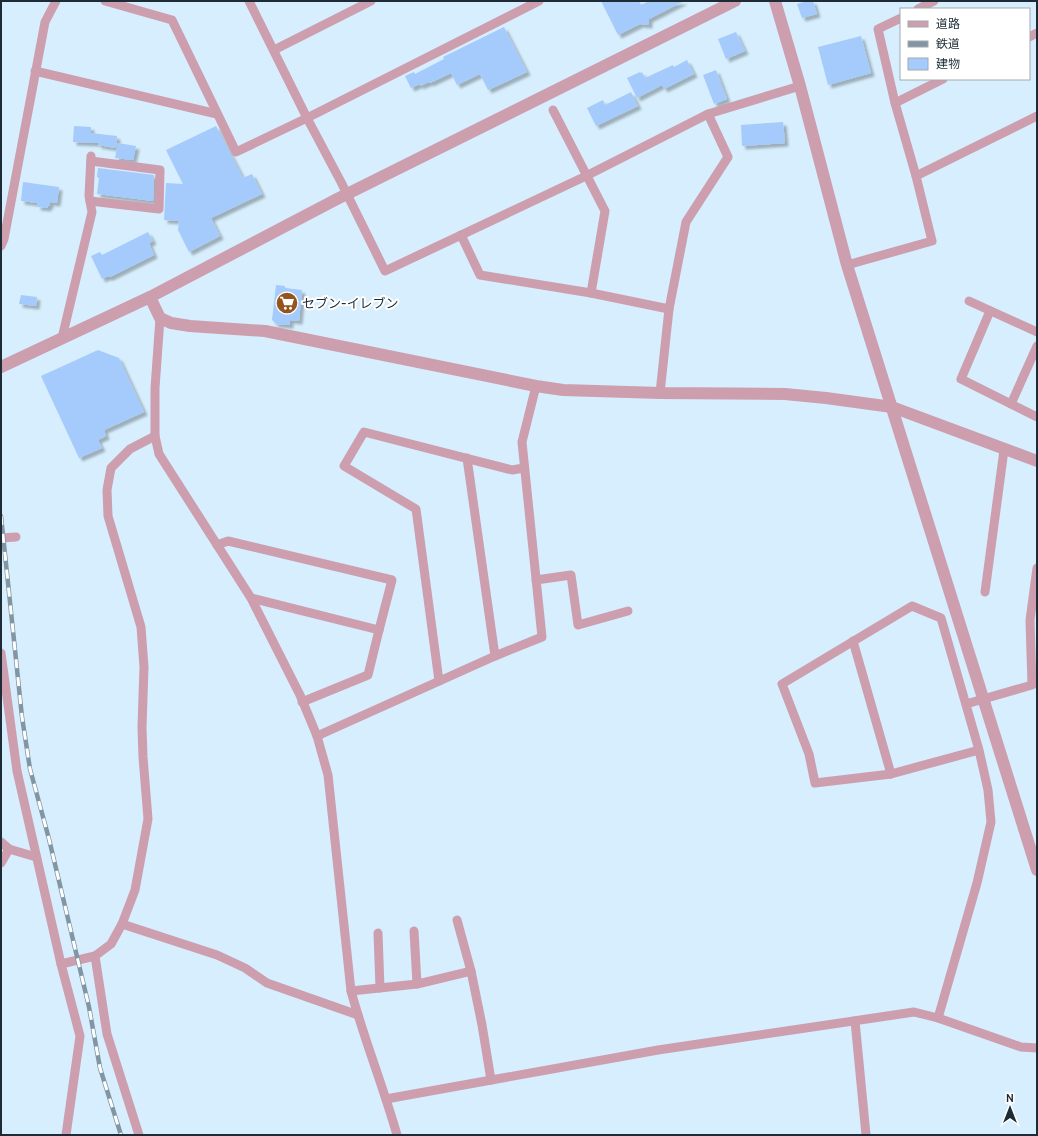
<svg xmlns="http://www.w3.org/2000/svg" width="1038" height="1136" viewBox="0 0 1038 1136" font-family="Cabin,'Noto Sans JP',sans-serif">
<defs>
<filter id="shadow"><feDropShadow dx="3.5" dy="3.5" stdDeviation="1" flood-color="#0004"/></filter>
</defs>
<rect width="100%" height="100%" fill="#d6eefd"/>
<g fill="#a5cafc" filter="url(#shadow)">
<polygon points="601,1 639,1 641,5 649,1 684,1 649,19 649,25 640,24 618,35"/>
<polygon points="807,1 813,1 817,14 802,18 797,4"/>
<polygon points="504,27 527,72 488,90 480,74 457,85 451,73 430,83 429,82 420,86 420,84 411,88 405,76 414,72 415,74 444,59 443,57"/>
<polygon points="736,32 745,51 726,59 718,39"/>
<polygon points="861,36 871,73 828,85 818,47"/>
<polygon points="687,60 694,74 664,89 662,85 637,98 627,78 640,72 640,73 642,72 645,78 673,65 674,67"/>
<polygon points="716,70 727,99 714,104 703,75"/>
<polygon points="631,92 638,106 596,126 587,108 603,100 605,105"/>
<polygon points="783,122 785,143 742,146 741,125"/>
<polygon points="74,126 91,127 91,133 117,136 116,148 98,145 98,143 73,142"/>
<polygon points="216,126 243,178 252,174 262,194 211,218 220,236 189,252 178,230 179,221 164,220 166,183 183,184 166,150"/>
<polygon points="118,143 136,146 133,160 115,158"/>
<polygon points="98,168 154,175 153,201 97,194 99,178 97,177"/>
<polygon points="23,182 59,187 57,203 50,202 50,206 48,205 48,208 37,207 38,203 21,201"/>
<polygon points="148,232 153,241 149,243 154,255 110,277 106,277 102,279 91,256 100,252 102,255"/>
<polygon points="276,285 285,286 285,288 302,290 299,321 290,320 290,325 276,324 272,320"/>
<polygon points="21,295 37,297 36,306 19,304"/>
<polygon points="98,350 119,358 144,412 104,430 106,436 98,440 102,448 79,458 41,376"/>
</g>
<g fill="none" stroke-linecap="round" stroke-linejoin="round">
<g stroke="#cd9eae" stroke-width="9">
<polyline points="105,1 172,20 236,152 307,118 539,1"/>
<polyline points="249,1 307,118 341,182 385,271 586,176 708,114 800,86"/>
<polyline points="918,9 934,1"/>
<polyline points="1029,37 1037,33"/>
<polyline points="274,50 371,1"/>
<polyline points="35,71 217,114"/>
<polyline points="895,103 943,79"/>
<polyline points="553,110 605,211 591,293"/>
<polyline points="916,176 1037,116"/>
<polyline points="90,201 159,209 160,170 91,161"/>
<polyline points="461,235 480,275 591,293 669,309"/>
<polyline points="1,246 4,239 45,22 56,1"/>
<polyline points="847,265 932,241 916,176 895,103 878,29 901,18"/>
<polyline points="969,301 1037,332"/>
<polyline points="990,311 961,379 1037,417"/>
<path d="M160 318 155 388V436L159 454 251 598 300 695 317 736 328 775 351 991C364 1039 383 1086 397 1135"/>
<polyline points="62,338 92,212 89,196 91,156"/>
<polyline points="660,393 669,309 686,222 728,157 708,114"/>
<polyline points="1011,404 1037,346"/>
<polyline points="467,458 495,656"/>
<polyline points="1,538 16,537"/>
<polyline points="217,545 228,541 392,580 379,630 251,598"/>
<polyline points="536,580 571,575 578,625 628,611"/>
<polyline points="985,592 1004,450"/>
<polyline points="853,641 891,774"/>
<polyline points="1,653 17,771 61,964 80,1036 66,1135"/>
<polyline points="439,681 416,509 344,466 364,432 512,470 524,468"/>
<polyline points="302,702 368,675 379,630"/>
<polyline points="966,704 1032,685 1030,620 1037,568"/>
<polyline points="317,736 495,656 542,637 522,442 536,386"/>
<polyline points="1,842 9,849 36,857"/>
<polyline points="1,863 9,849"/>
<polyline points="457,920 471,971 482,1025 491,1080"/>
<polyline points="122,924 217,955 245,968 267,983 358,1015"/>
<polyline points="414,931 417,984"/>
<polyline points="378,933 380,988"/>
<polyline points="95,956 107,1034 139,1135"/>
<polyline points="61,964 95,956 111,944 122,924 135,890 148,819 143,757 142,727 144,667 141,627 108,516 107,490 111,468 130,449 155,436"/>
<polyline points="351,991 417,984 471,971"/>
<polyline points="938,1018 977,883 991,822 988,790 979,750 941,618 912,606 782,684 809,754 815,783 891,774 979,750"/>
<polyline points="855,1021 866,1135"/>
<polyline points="386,1099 658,1050 914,1012 938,1018 1021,1047 1037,1048"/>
</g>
<g stroke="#cd9eae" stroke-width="12">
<polyline points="775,1 800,86 847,265 1037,870"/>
<polyline points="150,297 160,318 171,323 190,326 265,331 536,386 563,390 660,393 785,394 826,398 892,407 1037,461"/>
<polyline points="1,367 150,297 337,199 735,1"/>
</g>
<g stroke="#8195a2" stroke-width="4.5">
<polyline id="rail" points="1,516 22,717 30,769 49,839 89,1007 100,1068 121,1135"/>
</g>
<use href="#rail" stroke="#fff" stroke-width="3" stroke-dasharray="9" stroke-linecap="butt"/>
</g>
<defs>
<g id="supermarket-disc" transform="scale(1.15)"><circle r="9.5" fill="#94541e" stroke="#fff"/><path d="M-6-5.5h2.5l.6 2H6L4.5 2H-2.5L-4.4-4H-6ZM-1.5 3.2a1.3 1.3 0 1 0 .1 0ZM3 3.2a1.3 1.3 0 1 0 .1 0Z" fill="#fff"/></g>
</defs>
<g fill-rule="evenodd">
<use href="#supermarket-disc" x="287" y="303"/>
</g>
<g text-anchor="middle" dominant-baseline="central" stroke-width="4" stroke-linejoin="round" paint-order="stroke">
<g font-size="13" fill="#1c2b35" stroke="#fff" text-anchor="start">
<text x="302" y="303">セブン-イレブン</text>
</g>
</g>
<rect width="1038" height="1136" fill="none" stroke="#1c2b35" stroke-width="4"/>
<rect x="900" y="8" width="130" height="72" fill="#ffffff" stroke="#a4aaae"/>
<rect x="908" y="21" width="20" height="6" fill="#cd9eae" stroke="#a4aaae"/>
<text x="936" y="28" font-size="12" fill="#1c2b35">道路</text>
<rect x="908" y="41" width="20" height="6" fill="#8195a2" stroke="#a4aaae"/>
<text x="936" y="48" font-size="12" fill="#1c2b35">鉄道</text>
<rect x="908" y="58" width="20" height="12" fill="#a5cafc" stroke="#a4aaae"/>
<text x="936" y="68" font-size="12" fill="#1c2b35">建物</text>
<g transform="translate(1010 1108)" stroke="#ffffff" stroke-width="3" paint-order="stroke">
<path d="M0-3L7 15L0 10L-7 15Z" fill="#1c2b35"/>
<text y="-6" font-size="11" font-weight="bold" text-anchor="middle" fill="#1c2b35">N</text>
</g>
</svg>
